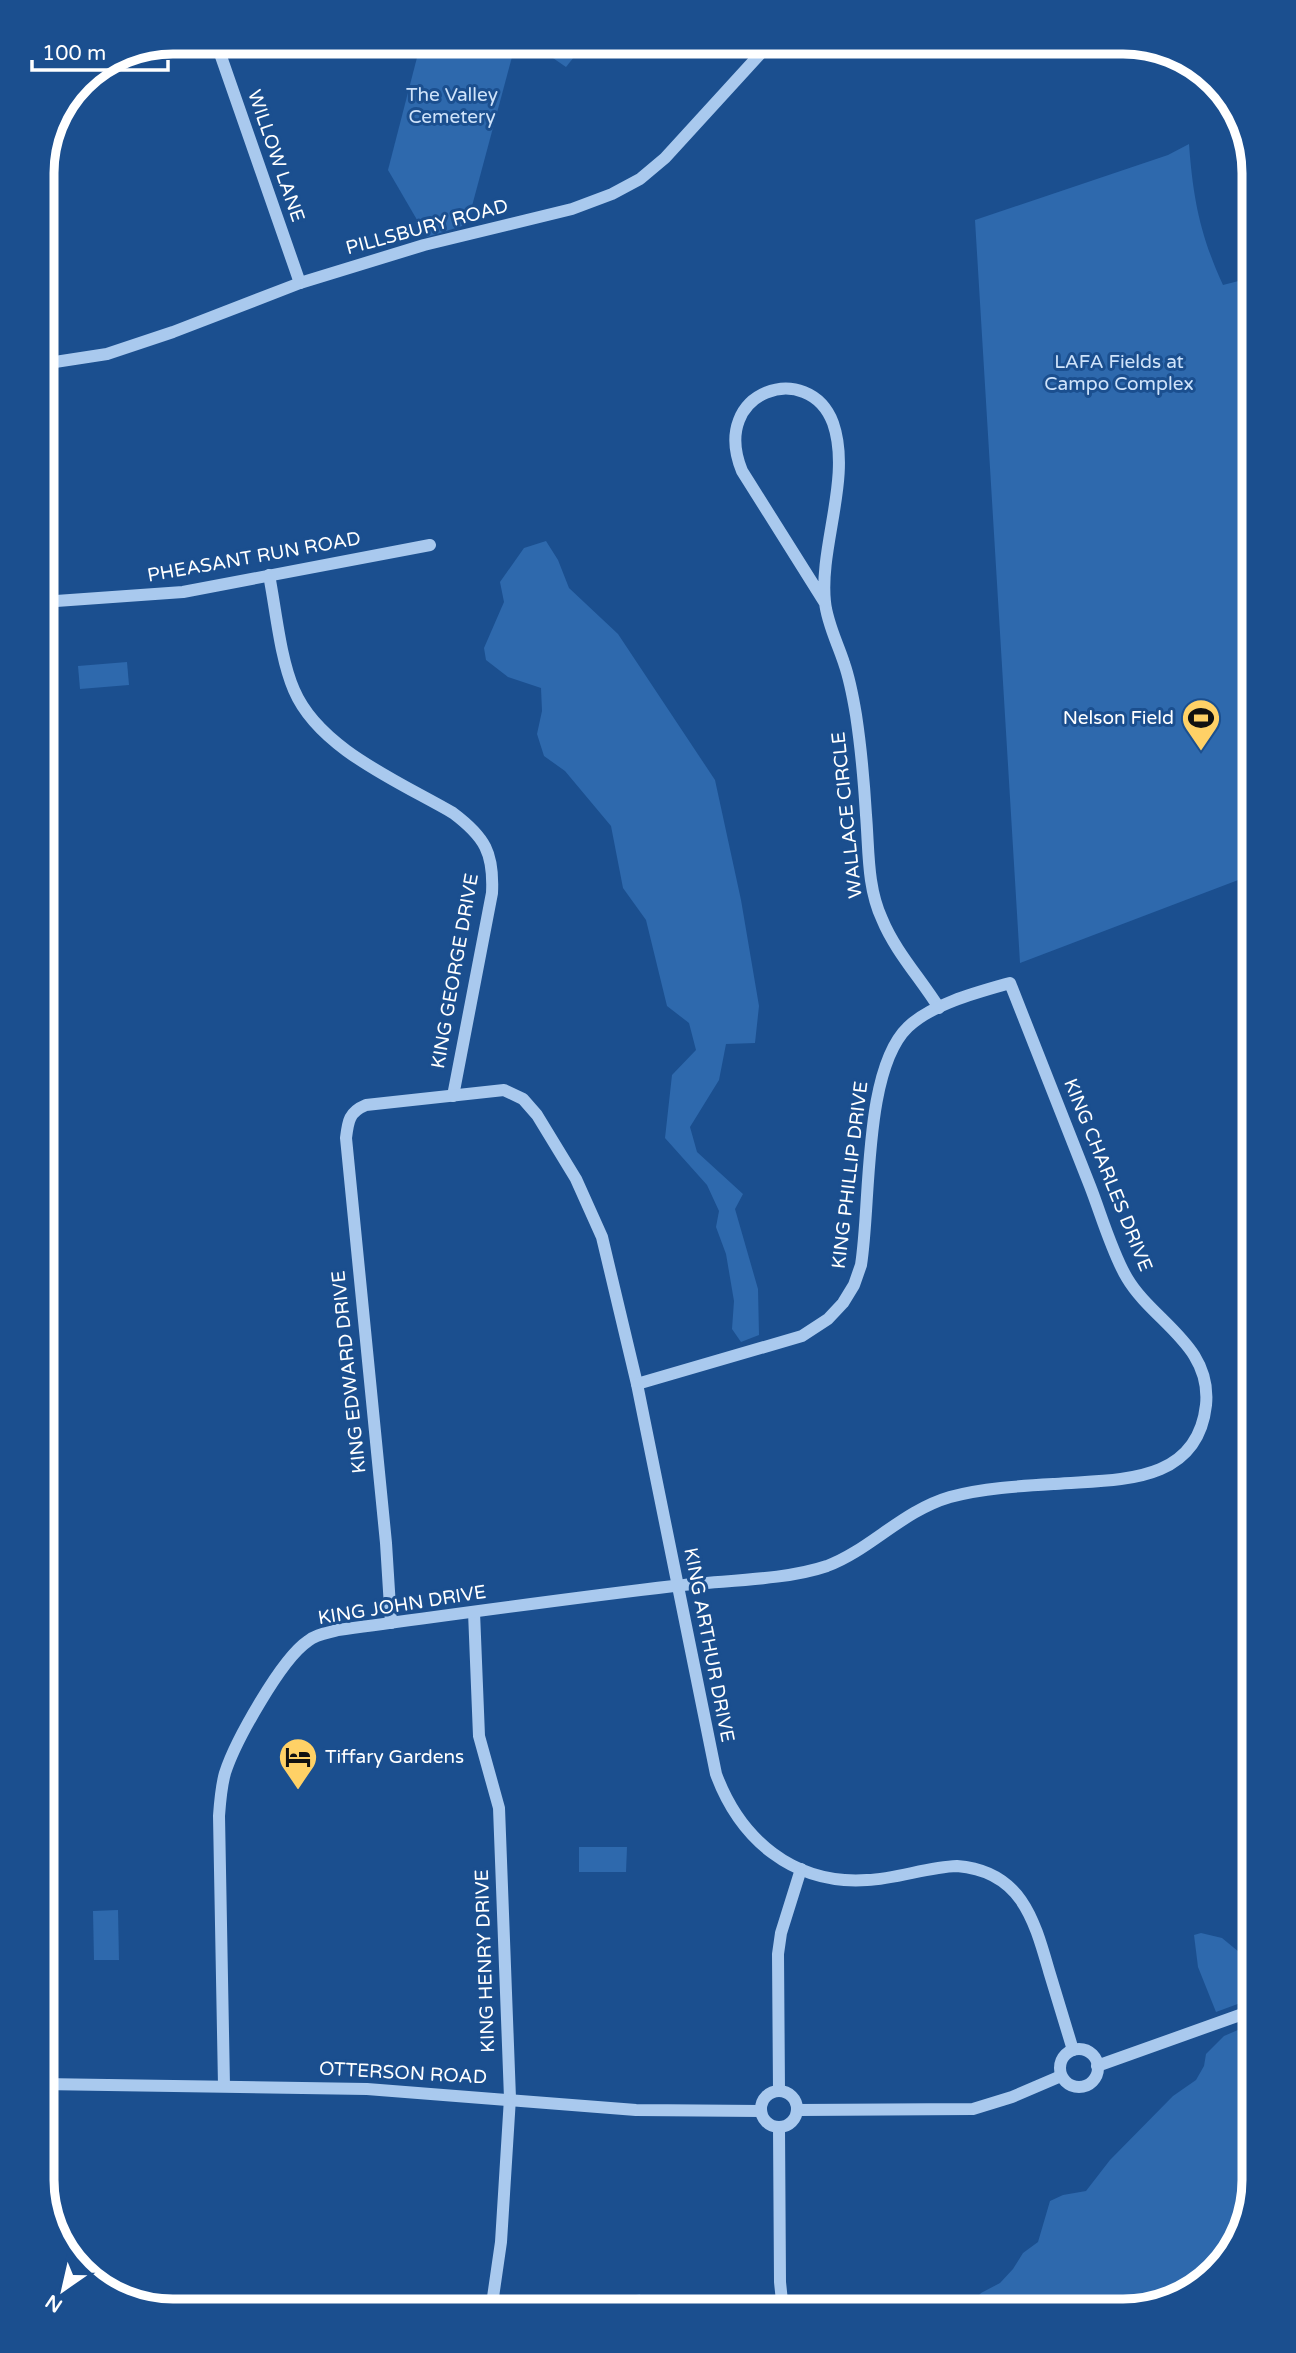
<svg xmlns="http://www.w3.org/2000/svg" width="1296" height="2353" viewBox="0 0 1296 2353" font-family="'Varela Round',sans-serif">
<rect width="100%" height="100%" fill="#1b4f8f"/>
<g fill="#2e69ad">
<polygon points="421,42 516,42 472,206 462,226 427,237 388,170"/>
<polygon points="546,42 581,42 578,52 566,67 550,56"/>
<path d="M1189 144C1193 198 1200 235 1223 285L1254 277V874L1020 963 975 220 1168 155Z"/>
<polygon points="546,541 558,560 569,588 618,634 715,780 741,900 759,1006 755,1043 726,1044 719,1080 690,1127 697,1152 743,1194 735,1209 758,1289 759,1335 741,1342 732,1329 734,1301 726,1254 716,1227 719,1211 707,1185 665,1138 672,1075 696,1050 689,1023 667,1006 646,920 623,888 611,826 565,771 544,756 537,734 542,711 541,688 508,677 486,660 484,648 504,602 500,582 524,548"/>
<polygon points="127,662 129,685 80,689 78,666"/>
<polygon points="579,1847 627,1847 626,1872 579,1872"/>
<polygon points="118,1910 119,1960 94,1960 93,1911"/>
<polygon points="1201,1933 1222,1938 1239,1952 1254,1975 1254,1998 1216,2012 1198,1967 1194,1935"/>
<polygon points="1254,2023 1254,2180 1232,2253 1173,2301 1123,2311 964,2311 981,2293 1000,2283 1013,2269 1023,2253 1038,2242 1050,2201 1063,2195 1086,2191 1110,2160 1173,2096 1196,2080 1204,2066 1206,2054 1224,2036"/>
<polygon points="640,2294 644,2311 596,2311 595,2305"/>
</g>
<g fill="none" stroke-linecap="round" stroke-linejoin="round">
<g stroke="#a9c9ee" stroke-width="12">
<polyline points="216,42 300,283"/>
<polyline points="42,364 107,354 173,332 300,283 424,245 572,209 612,194 640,179 665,158 771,42"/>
<path d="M269 575C276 610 280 658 294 690 319 749 400 782 453 813 485 837 494 853 492 893L453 1096"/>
<polyline points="42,602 183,592 430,545"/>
<path d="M825 603 742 471C709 390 809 359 833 423 852 477 819 547 825 602 827 623 838 644 844 663 850 680 853 697 856 715 861 748 864 782 866 815 869 850 867 887 882 919 895 951 921 979 939 1008"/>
<polyline points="42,1271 46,1178 42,1113"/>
<polyline points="474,1612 479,1736 499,1808 510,2098 501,2242 491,2311"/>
<path d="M391 1623 386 1543 346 1138C348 1121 349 1112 366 1105L504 1090 523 1099 537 1115 576 1179 602 1237 637 1384 716 1774C740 1839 793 1885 867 1880 897 1879 927 1867 957 1866 1021 1871 1034 1919 1049 1971 1057 1998 1065 2024 1073 2050"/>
<circle cx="1079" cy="2068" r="19"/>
<polyline points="1097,2066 1254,2010"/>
<polyline points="42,2084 367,2089 636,2110 761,2111"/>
<path d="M224 2086 219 1816C220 1802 221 1787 225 1773 235 1742 281 1659 308 1641 316 1634 328 1633 338 1630 450 1615 562 1599 674 1586 721 1580 783 1581 827 1566 870 1550 902 1511 950 1497 983 1488 1020 1486 1055 1484 1115 1479 1197 1486 1206 1405 1212 1345 1153 1322 1127 1278 1112 1253 1101 1214 1090 1186 1063 1119 1037 1051 1010 983 978 992 932 1004 908 1027 863 1070 871 1203 861 1265L854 1285 843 1303 828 1319 802 1336 637 1384"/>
<polyline points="779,2090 778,1954 781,1933 801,1869"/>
<circle cx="779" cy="2109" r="18"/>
<polyline points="798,2110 973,2109 1012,2097 1061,2076"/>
<polyline points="779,2128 780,2282 783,2311"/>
</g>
</g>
<defs>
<g id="stadium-pin" transform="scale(2.0125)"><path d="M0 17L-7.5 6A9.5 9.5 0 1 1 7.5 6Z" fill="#ffd166" stroke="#1b4f8f"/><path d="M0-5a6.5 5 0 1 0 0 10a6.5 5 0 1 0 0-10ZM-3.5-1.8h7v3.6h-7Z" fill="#111"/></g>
<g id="hotel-pin" transform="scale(2.0125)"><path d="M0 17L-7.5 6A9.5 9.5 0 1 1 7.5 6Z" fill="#ffd166" stroke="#1b4f8f"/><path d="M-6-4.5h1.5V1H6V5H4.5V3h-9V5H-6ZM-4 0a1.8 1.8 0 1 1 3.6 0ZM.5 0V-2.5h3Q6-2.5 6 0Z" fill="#111"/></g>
</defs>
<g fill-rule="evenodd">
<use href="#stadium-pin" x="1201" y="718"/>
<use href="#hotel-pin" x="298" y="1757"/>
</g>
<g text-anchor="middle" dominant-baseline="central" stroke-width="6" stroke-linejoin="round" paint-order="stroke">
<g font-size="19" fill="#cfe3fa" stroke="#1b4f8f">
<text x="452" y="95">The Valley<tspan x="452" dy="22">Cemetery</tspan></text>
<text x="1119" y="362">LAFA Fields at<tspan x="1119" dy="22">Campo Complex</tspan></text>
</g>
<g font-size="19" fill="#fff" stroke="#1b4f8f">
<text transform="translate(276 156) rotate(71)">WILLOW LANE</text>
<text transform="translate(427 227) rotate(-15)">PILLSBURY ROAD</text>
<text transform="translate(254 557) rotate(-10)">PHEASANT RUN ROAD</text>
<text transform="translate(847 815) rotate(-96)">WALLACE CIRCLE</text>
<text transform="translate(455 971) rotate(-80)">KING GEORGE DRIVE</text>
<text transform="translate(850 1175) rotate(-83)">KING PHILLIP DRIVE</text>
<text transform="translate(1108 1175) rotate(68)">KING CHARLES DRIVE</text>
<text transform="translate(349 1372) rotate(-96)">KING EDWARD DRIVE</text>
<text transform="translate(402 1605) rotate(-9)">KING JOHN DRIVE</text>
<text transform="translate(709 1645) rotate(79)">KING ARTHUR DRIVE</text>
<text transform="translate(485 1961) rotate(-92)">KING HENRY DRIVE</text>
<text transform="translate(403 2073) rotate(3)">OTTERSON ROAD</text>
</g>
<g font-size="19" fill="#fff" stroke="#1b4f8f" text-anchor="end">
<text x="1174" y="718">Nelson Field</text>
<text x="325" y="1757" text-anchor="start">Tiffary Gardens</text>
</g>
</g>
<path d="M0 0H1296V2353H0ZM173 54H1123A119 119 0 0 1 1242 173V2180A119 119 0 0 1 1123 2299H173A119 119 0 0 1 54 2180V173A119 119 0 0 1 173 54Z" fill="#1b4f8f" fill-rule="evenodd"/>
<path fill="none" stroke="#fff" stroke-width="9" d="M173 54H1123A119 119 0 0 1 1242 173V2180A119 119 0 0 1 1123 2299H173A119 119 0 0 1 54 2180V173A119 119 0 0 1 173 54Z"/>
<g transform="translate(63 2290) rotate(214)" stroke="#1b4f8f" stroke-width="5" paint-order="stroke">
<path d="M0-5L12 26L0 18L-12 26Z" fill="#ffffff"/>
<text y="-10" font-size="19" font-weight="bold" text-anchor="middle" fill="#ffffff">N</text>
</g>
<path d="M32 60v10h136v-10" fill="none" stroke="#ffffff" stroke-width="3.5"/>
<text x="42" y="60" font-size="21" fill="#ffffff" stroke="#1b4f8f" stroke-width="5" paint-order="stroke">100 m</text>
</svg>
